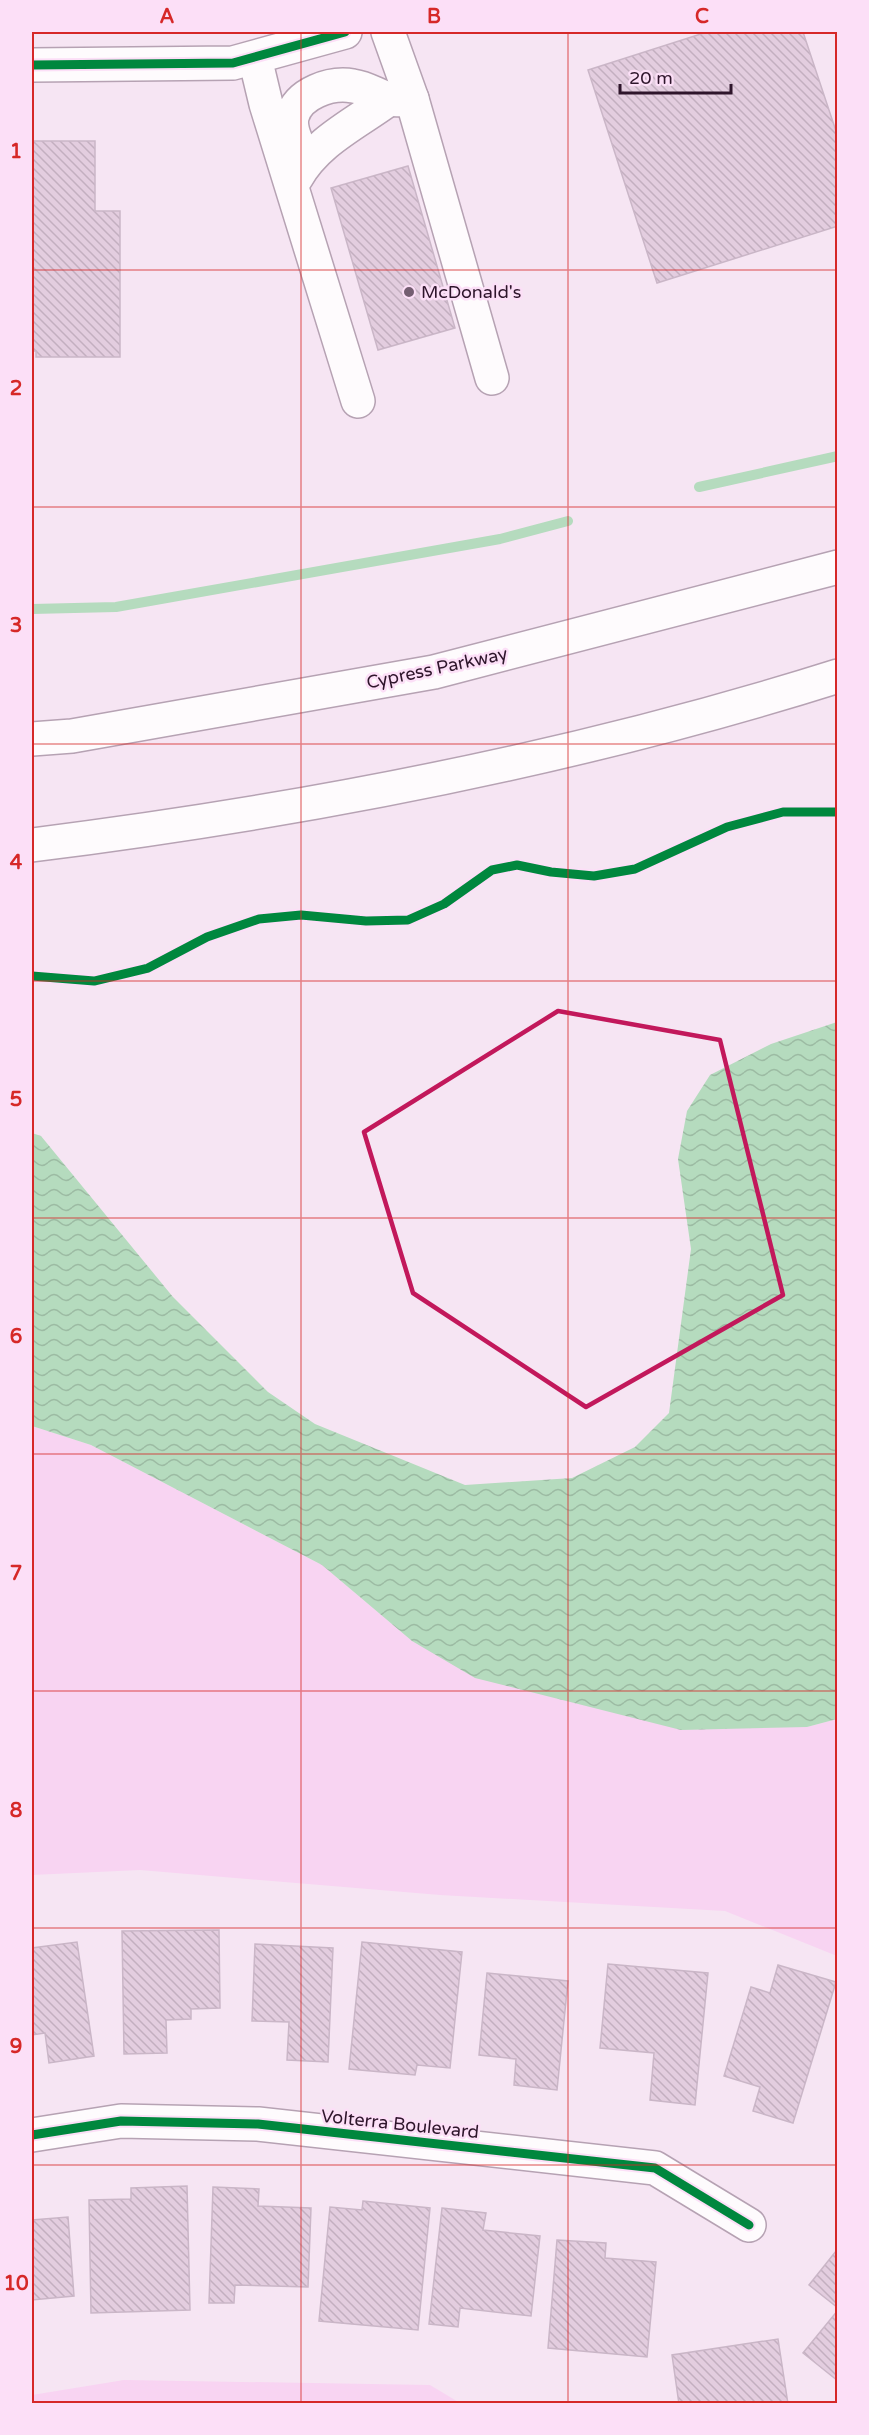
<svg xmlns="http://www.w3.org/2000/svg" width="869" height="2435" viewBox="0 0 869 2435" font-family="'Varela Round',sans-serif">
<defs>
<pattern id="water-waves" width="16" height="10" patternUnits="userSpaceOnUse" patternTransform="scale(1.5)"><rect width="16" height="10" fill="#b5dbbe"/><path d="M0 5q4-4 8 0t8 0" fill="none" stroke="#9cbba3"/></pattern>
<pattern id="building-back-hatch" width="6" height="6" patternUnits="userSpaceOnUse" patternTransform="scale(1.5)"><rect width="6" height="6" fill="#e3cddf"/><path d="M-1 5l2 2M0 0l6 6M5-1l2 2" fill="none" stroke="#c3afc0"/></pattern>
</defs>
<rect width="100%" height="100%" fill="#f6e5f3"/>
<g fill="#f8d4f2">
<polygon points="32,1426 91,1445 322,1565 412,1641 807,1727 837,1719 837,1956 725,1911 440,1895 140,1870 32,1875"/>
<polygon points="124,2380 430,2385 460,2403 32,2403 32,2395"/>
</g>
<polygon fill="url(#water-waves)" points="837,1022 837,1719 807,1727 681,1730 475,1678 412,1641 322,1565 91,1445 32,1426 32,1133 41,1136 173,1297 268,1392 315,1424 465,1485 572,1478 635,1447 669,1413 691,1249 678,1159 687,1111 710,1075 771,1044"/>
<g fill="none" stroke-linecap="round" stroke-linejoin="round">
<g stroke="#b5dbbe" stroke-width="10">
<polyline points="699,487 838,456"/>
<polyline points="32,609 116,607 500,539 568,521"/>
</g>
</g>
<g fill="url(#building-back-hatch)" stroke="#cab6c7" stroke-width="1.5">
<polygon points="707,32 803,32 838,137 838,226 657,283 588,70"/>
<polygon points="32,141 95,141 95,211 120,211 120,357 36,357 36,351 32,351"/>
<polygon points="408,166 455,328 378,350 331,188"/>
<polygon points="219,1930 220,2008 191,2009 191,2019 166,2020 167,2053 124,2054 122,1931"/>
<polygon points="77,1942 94,2056 49,2063 45,2033 32,2035 32,1948"/>
<polygon points="362,1942 462,1952 450,2068 417,2065 415,2075 349,2069"/>
<polygon points="255,1944 333,1948 328,2062 287,2060 289,2022 252,2021"/>
<polygon points="608,1964 708,1973 695,2105 650,2100 654,2053 600,2048"/>
<polygon points="778,1965 836,1982 793,2123 753,2111 760,2087 724,2076 751,1987 770,1993"/>
<polygon points="487,1973 568,1981 557,2090 514,2085 516,2059 479,2055"/>
<polygon points="187,2186 190,2310 91,2313 89,2200 131,2199 131,2188"/>
<polygon points="213,2187 259,2189 258,2206 311,2208 308,2287 235,2285 234,2303 209,2303"/>
<polygon points="363,2201 430,2208 418,2330 319,2321 330,2207 362,2210"/>
<polygon points="442,2208 486,2213 483,2230 540,2236 531,2316 460,2308 458,2327 429,2324"/>
<polygon points="68,2217 74,2296 32,2300 32,2220"/>
<polygon points="557,2240 606,2243 605,2258 656,2262 647,2357 548,2348"/>
<polygon points="836,2251 838,2253 838,2308 809,2285"/>
<polygon points="838,2310 838,2381 803,2353"/>
<polygon points="778,2339 788,2404 679,2404 672,2355"/>
</g>
<g fill="none" stroke-linecap="round" stroke-linejoin="round">
<g stroke="#b6a2b3" stroke-width="36">
<g id="minor">
<polyline points="388,32 412,99 492,378"/>
<polyline points="255,58 266,104 358,401"/>
<polyline points="32,65 233,63 345,32"/>
<path d="M304 157C298 145 289 131 292 117 298 93 331 82 353 86 367 88 376 95 388 99 395 101 404 99 412 99"/>
<path d="M296 178C317 141 355 124 389 99"/>
<polyline points="32,2135 121,2121 258,2124 655,2168 749,2225"/>
</g>
</g>
<g stroke="#b6a2b3" stroke-width="36">
<g id="major">
<polyline points="32,739 72,736 434,672 838,567"/>
<path d="M32 845C304 811 575 759 838 676"/>
</g>
</g>
<use href="#minor" stroke="#fefbfd" stroke-width="33"/>
<use href="#major" stroke="#fefbfd" stroke-width="33"/>
<g stroke="#fcdff7" stroke-width="13">
<g id="cycleway">
<polyline points="32,65 233,63 345,32"/>
<polyline points="32,976 94,981 148,968 207,937 259,919 301,915 366,921 408,920 444,904 492,870 517,865 551,872 594,876 635,869 727,827 783,812 838,812"/>
<polyline points="32,2135 121,2121 258,2124 655,2168 749,2225"/>
</g>
</g>
<use href="#cycleway" stroke="#00873e" stroke-width="9"/>
</g>
<path fill="none" stroke="#c2185b" stroke-width="4.5" stroke-linejoin="round" d="M558 1011 720 1040 783 1295 586 1407 413 1293 364 1132Z"/>
<path fill="none" stroke="#d62828" stroke-width="1.5" stroke-opacity="0.55" d="M301 32V2404M568 32V2404M32 270H838M32 507H838M32 744H838M32 981H838M32 1218H838M32 1454H838M32 1691H838M32 1928H838M32 2165H838"/>
<circle fill="#745e71" stroke="#fcdff7" stroke-width="2" cx="409" cy="292" r="6"/>
<g text-anchor="middle" dominant-baseline="central" stroke-width="5" stroke-linejoin="round" paint-order="stroke">
<g font-size="18" fill="#2e152b" stroke="#fcdff7" text-anchor="start">
<text x="421" y="292">McDonald's</text>
</g>
<g font-size="18" fill="#2e152b" stroke="#fcdff7">
<text transform="translate(437 668) rotate(-12)">Cypress Parkway</text>
<text transform="translate(400 2124) rotate(6)">Volterra Boulevard</text>
</g>
</g>
<rect width="869" height="2435" fill="none" stroke="#fcdff7" stroke-width="66"/>
<path d="M620 84v9h111v-9" fill="none" stroke="#2e152b" stroke-width="3"/>
<text x="629" y="84" font-size="18" fill="#2e152b" stroke="#fcdff7" stroke-width="4.5" paint-order="stroke">20 m</text>
<rect x="33" y="33" width="803" height="2369" fill="none" stroke="#d62828" stroke-width="2"/>
<g font-size="20" text-anchor="middle" font-weight="bold" fill="#d62828">
<text x="167" y="23">A</text>
<text x="434" y="23">B</text>
<text x="702" y="23">C</text>
<text x="16" y="158">1</text>
<text x="16" y="395">2</text>
<text x="16" y="632">3</text>
<text x="16" y="869">4</text>
<text x="16" y="1106">5</text>
<text x="16" y="1343">6</text>
<text x="16" y="1580">7</text>
<text x="16" y="1817">8</text>
<text x="16" y="2053">9</text>
<text x="16" y="2290">10</text>
</g>
</svg>
